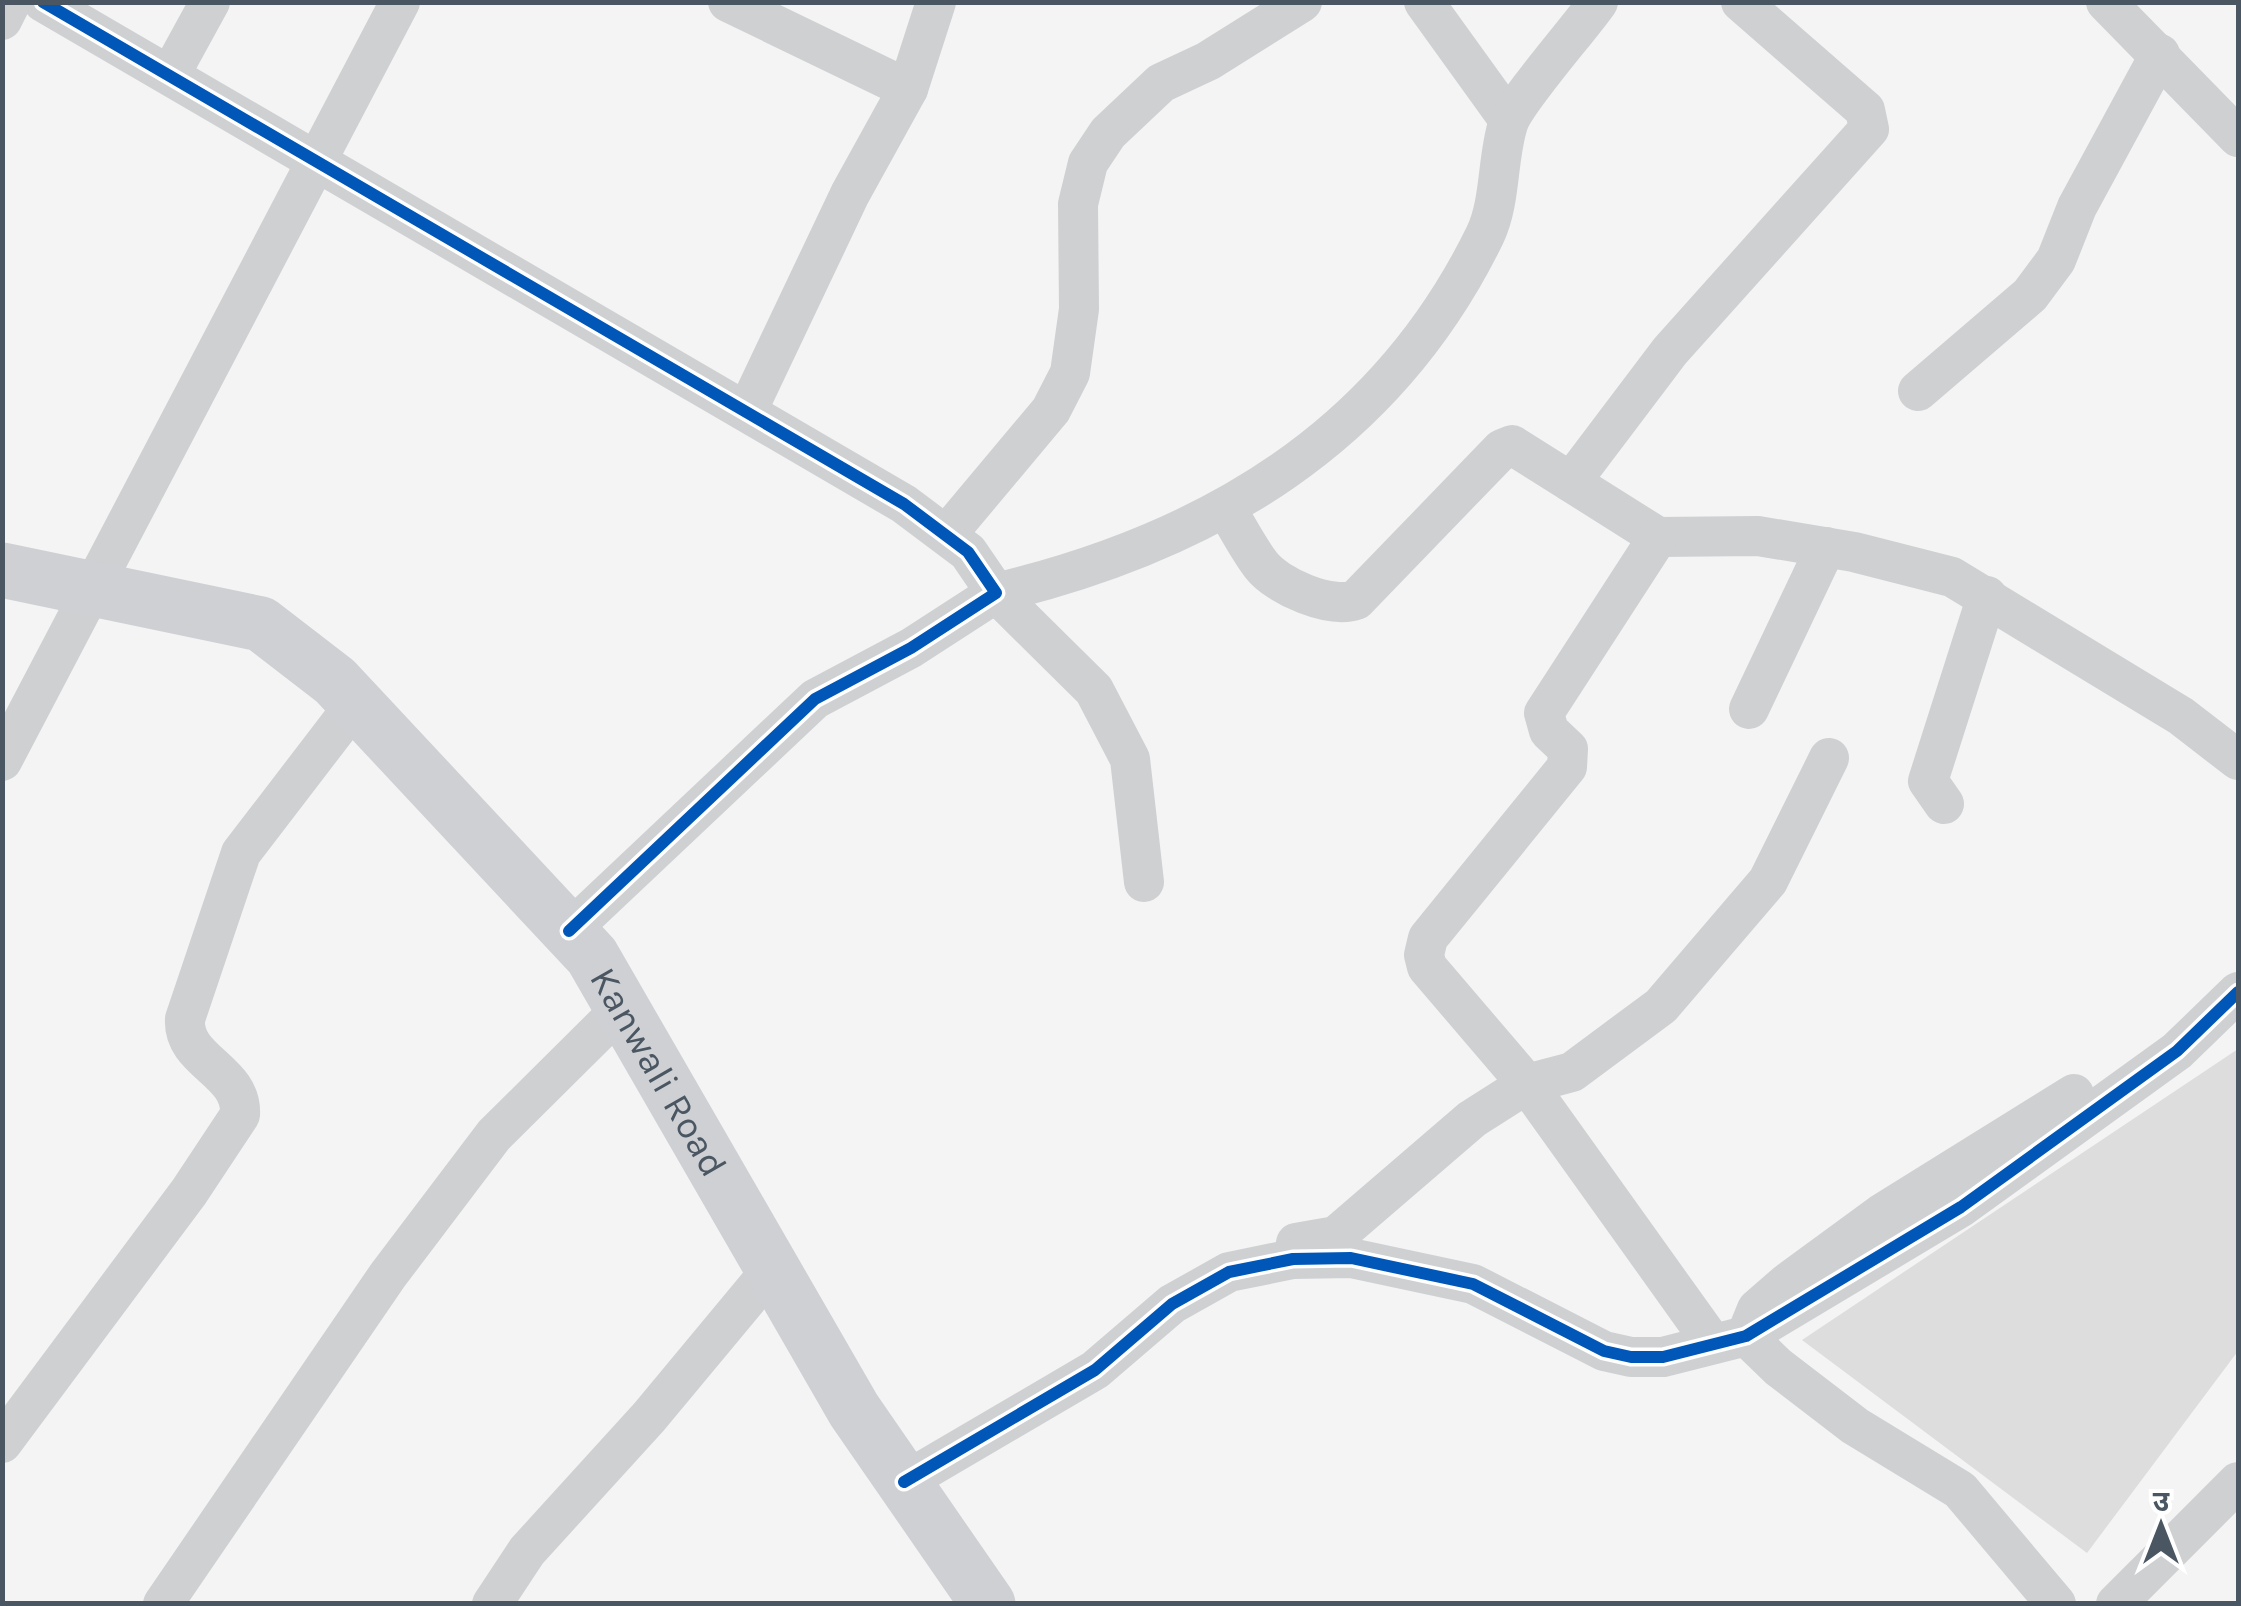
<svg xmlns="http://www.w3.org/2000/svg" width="2241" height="1606" viewBox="0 0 2241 1606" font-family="Karla,'Noto Sans Devanagari',sans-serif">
<rect width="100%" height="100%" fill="#f4f4f4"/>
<polygon fill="#ddddde" points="2238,1049 2238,1351 2087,1553 1802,1340"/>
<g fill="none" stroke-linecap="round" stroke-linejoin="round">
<g stroke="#ced0d2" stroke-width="40">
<polyline points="43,2 904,504 968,552 996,593 911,648 815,699 569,931"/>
<polyline points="728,2 908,89"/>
<polyline points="1424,2 1509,120"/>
<polyline points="2106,2 2238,137"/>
<polyline points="2,20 11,2"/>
<polyline points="170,75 210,2"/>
<polyline points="1918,391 2030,295 2056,260 2077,207 2160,54"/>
<polyline points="747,411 850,194 908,89 936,2"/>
<polyline points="1571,482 1670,351 1869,129 1865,110 1741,2"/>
<path d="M1227 510C1238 528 1248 548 1261 565 1278 587 1331 609 1356 600L1502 449 1512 445 1658 537 1758 536 1854 552 1952 577 2181 716 2238 760"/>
<polyline points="948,533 1051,410 1070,373 1079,309 1078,204 1088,163 1108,133 1161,83 1208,61 1302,2"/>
<polyline points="1658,537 1544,713 1549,731 1568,749 1567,767 1428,938 1424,955 1427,967 1527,1084 1713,1344"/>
<polyline points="1749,709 1826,547"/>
<polyline points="2,761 400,2"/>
<polyline points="1944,804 1928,781 1987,596"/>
<path d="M1144 882 1130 759 1094 690 996 593C1209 542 1386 438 1485 235 1501 202 1497 158 1508 124 1515 101 1580 28 1598 2"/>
<polyline points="1296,1243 1336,1236 1472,1119 1527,1084 1572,1072 1661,1006 1768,881 1829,758"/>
<path d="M2 1443 189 1192 240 1115C243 1070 182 1062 185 1019L241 853 356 703"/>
<polyline points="904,1482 1095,1370 1172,1304 1229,1272 1293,1259 1351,1258 1473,1284 1604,1351 1631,1357 1663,1357 1746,1336 1961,1207 2177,1051 2238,992"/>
<polyline points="163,1604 388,1275 494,1135 622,1008"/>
<polyline points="492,1604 527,1551 649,1417 772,1269"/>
<polyline points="2056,1604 1960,1490 1855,1426 1778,1367 1746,1336 1757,1309 1787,1283 1881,1214 2074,1094"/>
<polyline points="2116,1604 2238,1482"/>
</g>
<path stroke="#ced0d4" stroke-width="55" id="s1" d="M2 570 261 624 335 681 592 956 854 1410 988 1604"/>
<g stroke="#fff" stroke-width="19">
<g id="cycleway">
<polyline points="43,2 904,504 968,552 996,593 911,648 815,699 569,931"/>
<polyline points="904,1482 1095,1370 1172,1304 1229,1272 1293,1259 1351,1258 1473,1284 1604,1351 1631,1357 1663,1357 1746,1336 1961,1207 2177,1051 2238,992"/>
</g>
</g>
<use href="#cycleway" stroke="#0057b8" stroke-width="12"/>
</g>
<g text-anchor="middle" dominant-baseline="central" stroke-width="10" stroke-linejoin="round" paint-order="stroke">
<g font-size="38" fill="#4a5661" stroke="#fff">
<text stroke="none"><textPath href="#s1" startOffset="868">Kanwali Road</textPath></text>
</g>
</g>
<rect width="2241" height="1606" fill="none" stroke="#4a5661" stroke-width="10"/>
<g transform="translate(2161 1526)" stroke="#ffffff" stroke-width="8" paint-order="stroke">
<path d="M0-8L18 38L0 25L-18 38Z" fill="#4a5661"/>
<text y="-15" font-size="28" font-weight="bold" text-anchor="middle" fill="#4a5661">उ</text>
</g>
</svg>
